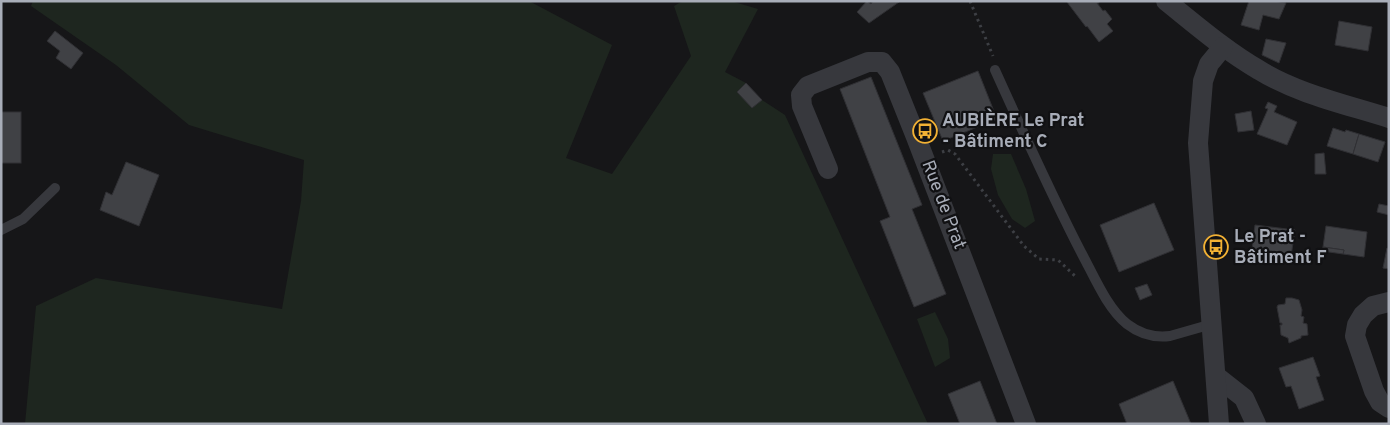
<svg xmlns="http://www.w3.org/2000/svg" width="1390" height="425" viewBox="0 0 1390 425" font-family="Overpass,sans-serif">
<rect width="100%" height="100%" fill="#161618"/>
<g fill="#1e261f">
<polygon points="33,1 529,1 612,45 566,158 612,174 691,56 674,6 683,1 731,1 758,9 725,72 746,83 737,92 752,107 762,100 785,115 928,424 25,424 36,306 96,278 282,309 301,201 304,160 189,125 116,65 31,6"/>
<polygon points="993,154 1011,154 1026,189 1035,221 1025,228 1012,219 998,195 991,169"/>
<polygon points="935,312 948,339 950,358 935,367 917,319"/>
</g>
<g fill="#404145" stroke="#303034">
<polygon points="867,1 871,4 873,1 899,2 869,23 857,12"/>
<polygon points="1068,1 1098,1 1099,3 1097,3 1103,11 1105,10 1112,19 1107,24 1113,31 1099,42 1087,26 1086,27 1067,2"/>
<polygon points="1249,1 1274,1 1286,3 1279,19 1263,15 1259,30 1241,25"/>
<polygon points="1339,21 1372,27 1368,51 1335,45"/>
<polygon points="55,31 83,53 71,69 56,58 60,51 47,41"/>
<polygon points="1266,39 1286,43 1279,63 1262,55"/>
<polygon points="978,71 997,119 943,141 923,93"/>
<polygon points="871,77 922,205 912,209 946,294 914,307 880,221 890,217 840,89"/>
<polygon points="746,83 762,100 752,108 737,92"/>
<polygon points="1268,102 1277,106 1274,112 1297,122 1287,145 1257,134 1268,109 1265,108"/>
<polygon points="1251,111 1254,130 1238,132 1235,114"/>
<rect x="1" y="112" width="20" height="51"/>
<polygon points="1333,128 1345,132 1346,130 1359,134 1353,154 1327,146"/>
<polygon points="1359,134 1385,142 1378,162 1353,154"/>
<polygon points="1324,153 1326,174 1315,174 1315,154"/>
<polygon points="126,162 159,175 139,226 100,210 106,192 112,195"/>
<polygon points="1154,203 1174,250 1119,272 1100,225"/>
<polygon points="1379,204 1389,206 1389,215 1377,212"/>
<polygon points="1255,225 1295,230 1291,256 1252,250"/>
<polygon points="1326,226 1367,232 1364,257 1343,254 1344,250 1323,247"/>
<polygon points="1323,247 1344,250 1343,254 1322,251"/>
<polygon points="1387,248 1389,249 1389,269 1383,268"/>
<polygon points="1147,284 1152,295 1140,300 1135,288"/>
<polygon points="1286,298 1292,298 1299,300 1302,310 1301,316 1304,317 1303,323 1307,324 1308,335 1301,336 1301,338 1289,343 1288,338 1281,335 1280,325 1282,325 1282,323 1280,323 1277,307 1278,305 1285,304"/>
<polygon points="1313,357 1320,376 1316,377 1324,400 1299,409 1291,386 1286,387 1279,368"/>
<polygon points="980,381 997,424 960,424 948,394"/>
<polygon points="1173,381 1191,424 1127,424 1119,404"/>
</g>
<g fill="none" stroke-linecap="round" stroke-linejoin="round">
<g stroke="#3d3f44" stroke-width="3" stroke-dasharray="2.5 4" stroke-linecap="butt">
<polyline points="970,1 993,56"/>
<polyline points="942,152 948,150 955,154 1024,246 1039,259 1058,260 1075,276"/>
</g>
<g stroke="#37383d" stroke-width="10">
<path d="M995 70C1023 132 1051 194 1082 254 1094 276 1107 308 1127 324 1140 334 1154 338 1170 336L1212 324"/>
<polyline points="1,230 23,219 55,188"/>
</g>
<g stroke="#37383d" stroke-width="20">
<path d="M1166 1C1196 25 1226 51 1259 70 1298 94 1345 104 1389 118"/>
<polyline points="828,169 802,106 801,95 808,86 868,62 882,62 890,72 916,137 1026,424"/>
<polyline points="1389,302 1373,306 1363,315 1357,325 1355,336 1374,391 1380,402 1389,408"/>
<polyline points="1216,376 1244,398 1256,424"/>
<polyline points="1219,424 1198,143 1203,81 1209,64 1223,47"/>
</g>
</g>
<defs>
<g id="bus-ring" transform="scale(1.25)"><circle r="9.5" fill="#111113" stroke="#f2b134" stroke-width="1.5"/><path d="M-5-6H5V4H4V6H2V4H-2V6H-4V4H-5ZM-3.5-4V0h7V-4ZM-3.5 1.2v1.5H-2V1.2ZM2 1.2v1.5H3.5V1.2Z" fill="#f2b134"/></g>
</defs>
<g fill-rule="evenodd">
<use href="#bus-ring" x="925" y="131"/>
<use href="#bus-ring" x="1216" y="247"/>
</g>
<g text-anchor="middle" dominant-baseline="central" stroke-width="4.5" stroke-linejoin="round" paint-order="stroke">
<g font-size="18" font-weight="bold" fill="#a8adb8" stroke="#111113" text-anchor="start">
<text x="942" y="121">AUBIÈRE Le Prat<tspan x="942" dy="21">- Bâtiment C</tspan></text>
<text x="1234" y="237">Le Prat -<tspan x="1234" dy="21">Bâtiment F</tspan></text>
</g>
<g font-size="18" fill="#a8adb8" stroke="#111113">
<text transform="translate(943 205) rotate(69)">Rue de Prat</text>
</g>
</g>
<rect width="1390" height="425" fill="none" stroke="#a8adb8" stroke-width="5"/>
</svg>
